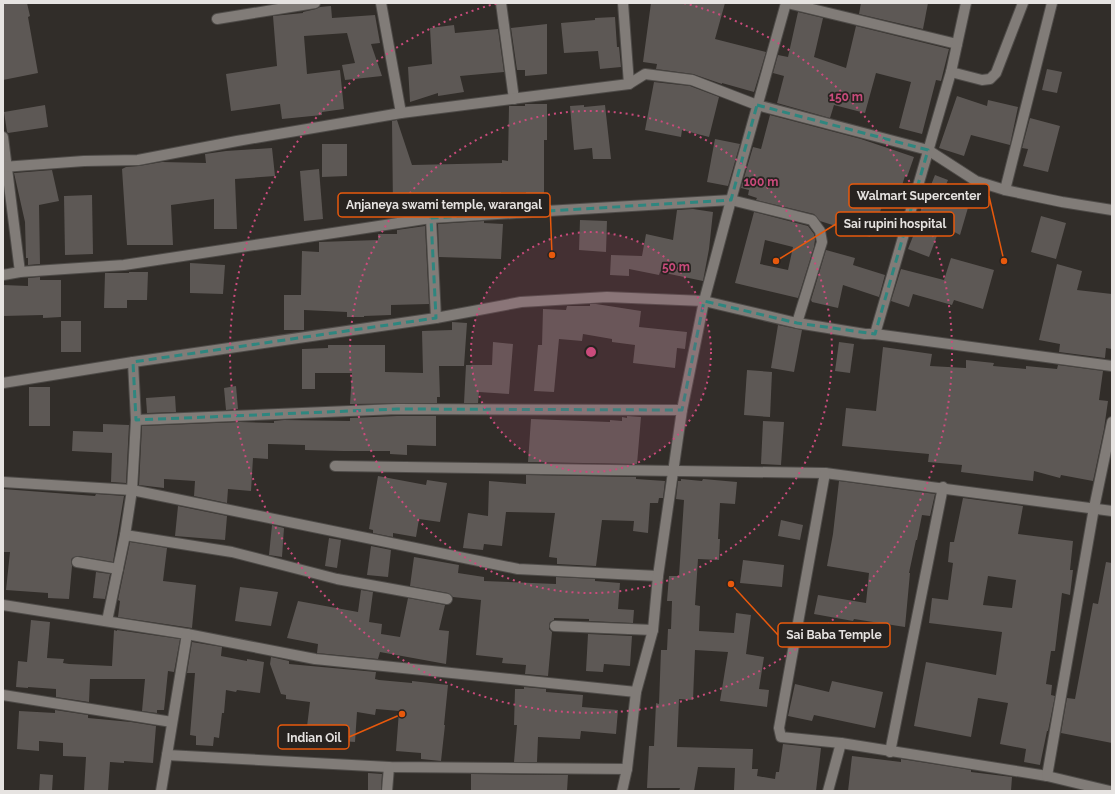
<svg xmlns="http://www.w3.org/2000/svg" width="1115" height="794" viewBox="0 0 1115 794" font-family="Raleway,sans-serif">
<rect width="100%" height="100%" fill="#312d29"/>
<g fill="#5d5855" fill-rule="evenodd">
<polygon points="3,3 27,3 30,16 28,17 38,73 3,80"/>
<polygon points="651,3 725,3 715,39 766,52 754,92 722,83 722,84 693,74 656,69 657,64 643,62"/>
<polygon points="861,3 928,3 923,29 859,14"/>
<polygon points="331,6 332,18 375,15 380,43 371,44 382,76 345,80 342,65 355,63 347,33 304,36 307,74 340,70 344,109 322,112 322,115 282,119 280,104 231,111 226,74 277,66 273,16 303,13 303,12 316,9 320,7"/>
<polygon points="798,12 823,18 814,57 846,68 856,26 949,49 941,81 936,80 922,134 899,128 911,82 876,73 865,113 834,105 830,118 777,103 784,76 773,73 778,55 788,57"/>
<polygon points="615,17 617,47 619,47 621,67 600,69 598,51 564,53 561,23 595,20 595,18"/>
<polygon points="547,24 547,74 525,76 525,70 517,70 511,28"/>
<polygon points="454,25 455,33 498,29 504,72 460,76 464,92 438,96 438,93 410,102 408,67 432,64 430,28"/>
<polygon points="1047,69 1062,72 1057,93 1042,90"/>
<polygon points="654,82 690,86 719,97 709,137 682,130 681,137 645,130"/>
<polygon points="957,96 987,106 988,100 1018,107 1010,145 971,135 964,156 939,148"/>
<polygon points="525,104 547,104 547,140 544,140 544,196 526,196 526,192 501,192 501,197 484,197 484,208 431,212 397,217 397,209 393,209 392,121 397,120 412,165 502,163 502,160 508,161 509,106 525,106"/>
<polygon points="45,105 48,127 8,133 7,132 4,112"/>
<polygon points="584,105 584,107 605,105 611,159 593,159 592,148 574,150 570,106"/>
<polygon points="770,115 861,139 914,157 907,177 905,176 897,201 885,197 877,221 875,221 870,237 820,221 814,214 756,200 757,198 748,195 749,190 741,188 753,147 761,149"/>
<polygon points="1030,118 1060,126 1048,172 1023,166 1028,149 1022,148"/>
<polygon points="715,139 740,144 728,186 707,182"/>
<polygon points="322,144 347,144 347,176 322,177"/>
<polygon points="272,148 275,176 235,179 237,229 214,229 214,199 171,205 173,245 127,245 122,169 126,167 139,166 162,162 206,163 205,154 226,151"/>
<polygon points="319,169 323,219 304,221 300,171"/>
<polygon points="52,170 59,201 39,205 40,264 28,265 28,258 26,258 25,222 14,173"/>
<polygon points="935,175 948,180 945,187 972,194 960,235 941,225 929,257 908,249 921,216 919,215"/>
<polygon points="92,195 93,254 65,255 64,196"/>
<polygon points="693,209 713,212 709,249 703,281 660,272 659,275 629,269 629,276 610,275 611,255 642,256 646,234 673,240 677,210"/>
<path d="M754 212 808 226 814 234 815 240 814 247 798 298 735 283ZM765 240 793 247 788 270 760 264Z"/>
<polygon points="1041,216 1066,223 1056,259 1031,252"/>
<polygon points="580,220 607,221 606,252 579,250"/>
<polygon points="484,221 484,223 503,224 501,259 439,257 438,224"/>
<polygon points="425,226 429,304 391,305 391,315 364,316 364,317 347,317 347,312 304,310 304,330 284,330 284,295 301,295 302,251 319,252 319,242 378,240 378,234 397,234 397,230"/>
<polygon points="826,250 855,258 853,265 885,275 879,297 843,285 838,308 812,302 811,300"/>
<polygon points="951,258 994,270 983,309 954,300 952,305 913,294 909,307 891,301 901,269 944,280"/>
<polygon points="190,263 225,265 223,294 190,293"/>
<polygon points="1057,264 1082,271 1077,290 1112,294 1112,349 1106,348 1105,358 1059,352 1060,344 1039,340"/>
<polygon points="129,272 148,272 147,300 127,300 127,308 104,308 105,273 129,273"/>
<polygon points="40,277 40,280 61,280 61,317 43,318 43,315 3,316 3,285 28,286 28,278"/>
<polygon points="590,304 596,304 641,311 639,327 687,332 685,349 677,348 675,368 633,363 635,345 612,342 612,339 583,334 582,341 559,339 554,392 534,391 538,345 542,345 543,309 566,310 567,306 590,306"/>
<rect x="61" y="321" width="20" height="31"/>
<polygon points="452,322 467,323 464,366 439,366 440,397 437,397 437,403 350,404 352,373 315,373 315,389 302,389 302,349 328,348 328,345 385,345 385,372 423,373 422,331 452,330"/>
<polygon points="778,325 802,330 794,372 771,368"/>
<polygon points="493,342 513,344 509,394 479,392 478,403 464,403 466,365 492,365"/>
<polygon points="839,342 854,344 850,373 835,371"/>
<polygon points="883,347 932,354 930,366 966,368 966,360 994,363 993,366 1026,369 1026,366 1057,369 1058,365 1103,371 1099,400 1108,401 1104,429 1093,481 1061,475 1060,478 1034,471 1033,481 961,472 962,465 928,462 929,454 842,446 846,408 876,411"/>
<polygon points="747,370 772,372 770,417 744,415"/>
<polygon points="236,386 238,409 226,410 224,388"/>
<rect x="29" y="387" width="21" height="39"/>
<polygon points="175,396 176,412 147,413 146,398"/>
<polygon points="397,416 436,416 436,446 407,445 407,455 390,454 390,451 343,451 305,450 305,445 268,444 268,459 253,458 251,491 228,489 227,503 194,496 195,481 164,479 164,488 139,485 142,426 240,422 274,423 274,421 284,420 350,421 350,418"/>
<polygon points="627,416 641,417 637,464 528,462 531,419 610,422 610,420 622,421 622,417 627,418"/>
<polygon points="763,421 784,422 781,465 761,464"/>
<polygon points="103,424 129,425 126,483 111,482 112,453 72,451 73,431 103,432"/>
<polygon points="526,475 636,477 636,479 665,481 663,498 659,498 658,503 650,503 648,533 633,531 634,521 602,520 596,566 557,564 557,558 549,557 555,513 506,512 502,546 484,544 483,550 463,548 468,513 488,516 489,481 526,484"/>
<polygon points="378,476 426,485 427,480 447,483 440,522 419,519 416,537 393,533 393,537 373,533 373,530 369,529"/>
<polygon points="681,479 702,481 703,479 737,482 735,504 720,503 718,539 720,539 719,560 698,559 695,605 700,606 699,631 734,633 736,613 751,615 746,654 764,657 759,689 769,690 767,707 720,701 728,652 695,650 693,700 679,699 677,747 753,749 752,769 758,769 757,776 775,779 776,772 779,772 783,744 821,748 816,791 734,790 735,768 698,767 694,791 679,791 680,788 647,788 649,746 654,746 656,703 659,704 661,650 667,650 668,629 671,629 672,601 667,601 669,576 679,576 684,500 676,499 678,481 681,481"/>
<polygon points="839,481 935,494 930,516 922,515 917,540 916,540 909,573 910,573 905,627 854,619 853,621 814,614 818,595 866,603 869,573 827,566 833,534"/>
<polygon points="3,489 95,496 96,494 124,496 113,562 78,556 72,558 71,561 72,566 69,599 48,598 48,593 6,590 10,552 3,552"/>
<path d="M963 498 1023 506 1018 534 1073 541 1070 570H1073L1070 595 1062 593 1055 651H1051L1046 684 1052 685 1051 695 1055 696 1048 731H1047L1040 765 1024 762 1026 749 1000 744 1008 703 978 698 971 737 914 726 926 662 996 675 1002 632 929 623 932 598 948 600 953 563 948 562 950 542H954ZM988 576 1016 580 1012 608 983 605Z"/>
<polygon points="178,506 227,516 225,540 175,536"/>
<polygon points="781,520 803,525 800,540 778,536"/>
<polygon points="272,525 284,528 282,557 269,555"/>
<polygon points="329,538 341,540 337,568 325,566"/>
<polygon points="130,542 167,548 163,581 196,585 192,628 118,617 120,601 118,600"/>
<polygon points="371,546 391,550 388,577 367,575"/>
<polygon points="414,557 459,565 458,573 484,577 484,581 556,584 556,577 595,579 595,581 620,583 618,609 634,610 633,623 589,621 589,619 554,618 554,620 550,622 549,625 549,629 552,632 548,676 525,674 526,665 502,663 503,658 476,655 481,600 453,597 448,593 410,586"/>
<polygon points="743,560 784,565 782,587 740,583"/>
<polygon points="1106,562 1112,563 1112,743 1061,733 1067,698 1075,699 1093,603 1098,604"/>
<polygon points="96,572 110,574 105,599 93,598"/>
<polygon points="240,587 278,592 271,626 235,621"/>
<polygon points="361,590 373,592 369,622 382,624 381,634 400,637 408,598 445,605 439,630 449,631 446,664 380,652 378,659 317,653 318,644 287,638 298,601 358,612"/>
<polygon points="31,620 50,622 47,658 64,659 63,663 69,664 112,666 114,630 117,631 117,630 180,639 174,672 168,671 164,710 157,710 157,713 142,711 145,679 90,679 89,702 56,697 56,689 28,687 28,688 16,687 18,661 27,662"/>
<polygon points="588,634 632,636 630,666 604,664 603,672 586,671"/>
<polygon points="192,642 222,647 221,656 247,661 247,659 264,662 260,693 237,690 236,692 226,690 224,713 222,713 219,738 214,737 213,746 196,745 196,736 190,735 195,673 187,673"/>
<polygon points="271,657 289,661 289,664 376,672 375,679 379,680 412,683 412,681 448,685 444,725 445,725 441,761 421,759 421,753 396,751 399,711 376,709 375,715 357,712 355,742 341,741 341,739 306,735 310,702 286,699 286,695 281,694 270,664"/>
<polygon points="832,681 883,692 875,728 814,715 812,721 788,716 795,684 829,692"/>
<polygon points="524,687 546,689 546,692 583,695 582,707 618,710 616,734 581,731 580,739 538,737 537,762 514,762 517,725 514,725 515,689 524,689"/>
<polygon points="55,710 88,715 88,718 131,722 156,726 153,763 124,761 124,763 110,762 108,791 84,791 86,757 63,756 63,743 39,741 39,751 17,749 19,711 55,713"/>
<polygon points="852,756 901,762 901,759 971,770 971,772 1012,777 1011,791 848,791"/>
<polygon points="368,773 382,774 381,791 368,791"/>
<polygon points="40,774 53,775 52,791 39,791"/>
<polygon points="471,774 568,775 567,791 471,791"/>
</g>
<g fill="none" stroke-linecap="round" stroke-linejoin="round">
<g stroke="#4e4b48" stroke-width="12">
<g id="minor">
<polyline points="381,3 401,113"/>
<polyline points="501,3 514,99"/>
<polyline points="623,3 629,84"/>
<polyline points="787,3 957,44"/>
<polyline points="217,19 315,3"/>
<polyline points="951,72 982,80 990,79 996,73 1023,3"/>
<polyline points="3,137 20,272"/>
<polyline points="3,167 84,161 138,160 237,141 401,113 629,84 645,74 692,80 757,105 928,150 976,181 1005,190 1062,202 1112,210"/>
<polyline points="1005,190 1052,3"/>
<polyline points="431,218 436,318"/>
<polyline points="3,275 20,272 124,265 431,218 731,200 812,220 820,231 822,242 797,323"/>
<polyline points="875,334 951,72 966,3"/>
<polyline points="3,383 133,362 436,318 521,302 607,297 704,301 797,323 865,334 875,334 1112,366"/>
<polyline points="136,420 397,409 682,410"/>
<polyline points="335,466 825,473 1112,511"/>
<polyline points="825,473 779,728 781,737 841,743 1047,776 1110,791"/>
<polyline points="3,482 132,490 518,569 658,576"/>
<polyline points="125,535 232,552 337,579 447,599"/>
<polyline points="77,562 118,569"/>
<polyline points="3,605 187,634 315,659 636,692"/>
<polyline points="107,621 125,535 132,490 136,420 133,362"/>
<polyline points="555,626 653,630"/>
<polyline points="3,695 172,722"/>
<polyline points="890,752 943,487"/>
<polyline points="167,755 389,767 627,769"/>
<polyline points="1047,776 1094,508 1112,422"/>
<polyline points="161,791 187,634"/>
<polyline points="387,791 389,767"/>
<polyline points="622,791 627,769 636,692 653,630 658,576 682,410 704,301 731,200 786,3"/>
<polyline points="828,791 841,743"/>
</g>
</g>
<use href="#minor" stroke="#817c78" stroke-width="10"/>
</g>
<path fill="none" stroke="#2f867f" stroke-width="3" stroke-dasharray="8 5" stroke-linejoin="round" d="M757 105 928 150 875 334 797 323 704 301 682 410 397 409 136 420 133 362 436 318 431 218 731 200Z"/>
<circle cx="591" cy="352" r="120" fill="#cb4b7c" fill-opacity=".12"/>
<g fill="none" stroke="#cb4b7c" stroke-width="2" stroke-dasharray="2 4">
<circle cx="591" cy="352" r="120"/>
<circle cx="591" cy="352" r="241"/>
<path d="M684 3A361 361 0 1 1 498 3"/>
</g>
<circle cx="591" cy="352" r="6" fill="#cb4b7c" stroke="#272320" stroke-width="2"/>
<g font-size="12" text-anchor="middle" font-weight="bold" fill="#cb4b7c" stroke="#272320" stroke-width="3.5" stroke-linejoin="round" paint-order="stroke">
<text x="846" y="101">150 m</text>
<text x="761" y="186">100 m</text>
<text x="676" y="271">50 m</text>
</g>
<path fill="none" stroke="#e8590c" stroke-width="1.5" d="M1004 261L989 196M552 255L550 205M776 261L836 224M731 584L778 635M402 714L349 737"/>
<g fill="#e8590c" stroke="#272320" stroke-width="1.5">
<circle cx="1004" cy="261" r="4"/>
<circle cx="552" cy="255" r="4"/>
<circle cx="776" cy="261" r="4"/>
<circle cx="731" cy="584" r="4"/>
<circle cx="402" cy="714" r="4"/>
</g>
<g fill="#272320" stroke="#e8590c" stroke-width="1.5">
<rect x="849" y="184" width="140" height="24" rx="4"/>
<rect x="338" y="193" width="212" height="24" rx="4"/>
<rect x="836" y="212" width="118" height="24" rx="4"/>
<rect x="778" y="623" width="112" height="24" rx="4"/>
<rect x="278" y="725" width="71" height="24" rx="4"/>
</g>
<g font-size="12" text-anchor="middle" font-weight="bold" fill="#e6e3e1">
<text x="919" y="200">Walmart Supercenter</text>
<text x="444" y="209">Anjaneya swami temple, warangal</text>
<text x="895" y="228">Sai rupini hospital</text>
<text x="834" y="639">Sai Baba Temple</text>
<text x="314" y="742">Indian Oil</text>
</g>
<rect width="1115" height="794" fill="none" stroke="#e6e3e1" stroke-width="8"/>
</svg>
